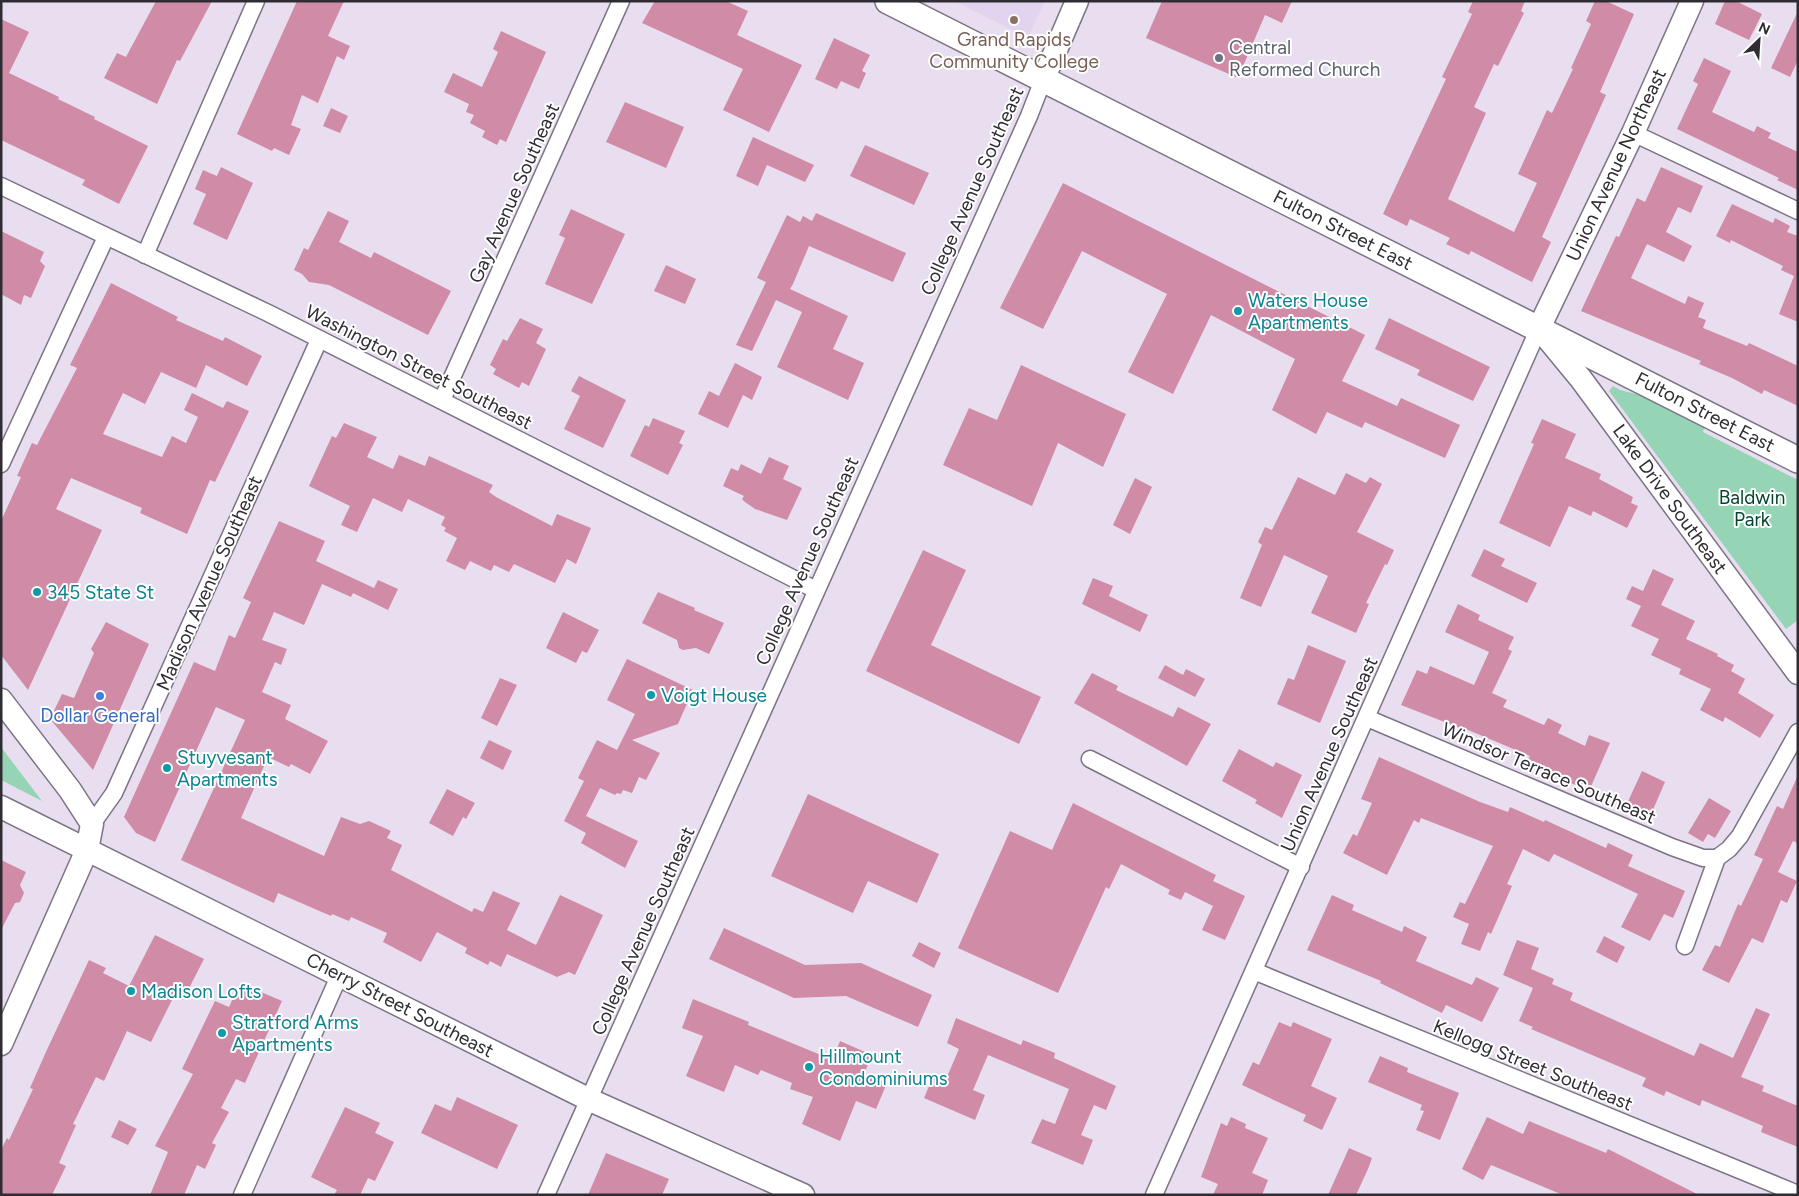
<svg xmlns="http://www.w3.org/2000/svg" width="1799" height="1196" viewBox="0 0 1799 1196" font-family="Figtree,sans-serif">
<rect width="100%" height="100%" fill="#e8def0"/>
<polygon fill="#e2d4ee" points="954,1 1045,1 1028,38"/>
<g fill="#96d4b6">
<polygon points="1613,386 1620,390 1648,397 1705,426 1703,432 1798,480 1798,620 1786,629 1609,391"/>
<polygon points="1,747 42,801 1,780"/>
</g>
<g fill="#d08ba7">
<polygon points="156,1 212,1 180,61 177,60 157,104 104,78 117,53 126,57"/>
<polygon points="297,1 344,1 328,36 350,46 344,60 337,56 318,103 302,95 291,125 301,129 289,155 274,148 272,151 237,134"/>
<polygon points="655,1 726,1 748,11 737,35 802,65 769,132 723,110 743,69 642,23"/>
<polygon points="1162,1 1292,1 1282,23 1265,15 1238,78 1146,38"/>
<polygon points="1473,1 1525,1 1521,11 1524,13 1498,66 1494,64 1474,107 1486,113 1448,199 1514,232 1537,183 1518,174 1547,110 1552,113 1573,69 1571,68 1591,24 1586,21 1595,1 1606,1 1634,14 1600,92 1606,95 1542,237 1551,242 1532,282 1471,251 1469,255 1446,244 1450,238 1410,219 1407,226 1383,214 1446,79 1442,77 1472,14 1468,12"/>
<polygon points="1725,1 1736,1 1762,14 1749,40 1715,24"/>
<polygon points="1798,11 1798,60 1790,77 1771,68"/>
<polygon points="1,19 29,32 9,73 59,97 58,99 95,117 94,119 148,146 119,204 82,185 85,180 1,140"/>
<polygon points="501,31 546,52 506,142 500,139 497,145 482,137 485,131 470,123 474,115 466,112 469,104 444,92 453,73 482,87 498,52 493,49"/>
<polygon points="834,38 870,55 862,71 866,73 859,89 841,81 837,89 815,79"/>
<polygon points="1704,58 1731,71 1712,112 1754,132 1757,126 1771,133 1768,138 1798,152 1798,190 1777,180 1779,178 1677,129 1698,84 1693,81"/>
<polygon points="625,102 684,127 666,168 606,142"/>
<polygon points="331,108 348,116 340,133 323,126"/>
<polygon points="753,137 814,165 805,182 767,165 758,186 736,176"/>
<polygon points="865,145 929,173 914,205 850,176"/>
<polygon points="221,167 253,183 227,240 193,224 206,194 195,189 203,170 217,176"/>
<polygon points="1661,167 1703,186 1691,213 1678,207 1666,232 1692,246 1684,262 1647,244 1631,278 1685,304 1688,296 1704,303 1698,317 1706,320 1703,328 1747,346 1749,343 1798,366 1798,406 1764,390 1762,394 1732,378 1699,364 1701,361 1581,311 1616,236 1619,237 1637,198 1645,202"/>
<polygon points="1063,183 1365,335 1342,381 1397,406 1401,398 1460,425 1445,458 1365,422 1362,428 1327,412 1316,434 1272,410 1295,359 1211,315 1173,394 1128,372 1167,294 1082,251 1043,329 1000,308"/>
<polygon points="1732,204 1773,223 1775,218 1790,226 1787,232 1798,236 1798,322 1779,314 1794,276 1781,270 1783,266 1731,240 1730,243 1716,236"/>
<polygon points="571,209 625,234 592,304 545,284 565,238 559,235"/>
<polygon points="328,211 349,221 339,242 371,258 374,252 451,291 428,335 329,285 309,282 302,274 294,270 304,248 308,250"/>
<polygon points="816,213 906,253 893,282 809,246 793,284 790,289 848,316 833,349 864,363 848,400 777,367 802,312 776,300 752,351 736,345 766,282 757,278 787,215 800,222 803,216 812,221"/>
<polygon points="1,231 44,252 40,261 45,266 31,298 24,295 21,305 1,294"/>
<polygon points="666,265 696,279 685,304 654,291"/>
<polygon points="111,283 178,317 176,320 223,341 225,337 262,356 247,386 206,365 196,388 161,372 145,404 123,393 103,434 162,457 172,436 186,443 198,417 184,410 192,393 223,408 227,401 249,411 215,482 210,480 187,534 140,513 142,508 71,478 56,509 102,530 28,690 1,655 1,521 21,477 17,476 32,443 37,445 77,368 70,365"/>
<polygon points="520,318 543,329 536,343 546,349 529,386 522,382 519,388 493,374 496,369 490,365 503,339 507,341"/>
<polygon points="1389,318 1490,367 1473,401 1417,375 1420,370 1375,349"/>
<polygon points="735,363 762,377 752,400 743,395 728,428 698,414 709,391 719,396"/>
<polygon points="1021,365 1126,414 1103,467 1058,443 1032,506 943,465 969,408 997,420"/>
<polygon points="579,376 626,400 603,448 564,429 580,396 571,391"/>
<polygon points="653,418 685,431 679,443 683,445 668,475 630,456 645,425 649,427"/>
<polygon points="1542,419 1576,434 1565,458 1601,474 1599,479 1633,497 1631,503 1638,506 1627,528 1593,511 1591,516 1569,506 1550,547 1499,523 1534,444 1531,443"/>
<polygon points="344,423 377,437 367,457 393,469 399,455 425,466 429,456 493,485 489,492 496,497 552,526 557,514 591,528 576,564 567,559 555,583 514,564 509,572 494,565 491,571 470,561 465,570 446,561 457,538 444,531 446,528 441,525 445,517 408,499 402,512 373,498 357,532 341,525 350,506 309,486 332,436 336,438"/>
<polygon points="769,457 789,466 783,479 802,488 787,520 755,509 745,502 742,499 744,496 723,486 731,468 738,471 741,464 761,474"/>
<polygon points="1346,473 1366,483 1370,477 1382,484 1357,532 1394,550 1387,565 1385,564 1366,603 1369,604 1356,633 1311,613 1328,576 1284,555 1261,607 1240,598 1262,545 1258,542 1265,527 1272,530 1298,477 1335,495"/>
<polygon points="1135,478 1152,487 1130,534 1113,525"/>
<polygon points="279,521 325,541 316,561 374,588 378,580 398,589 388,610 353,593 351,597 322,584 304,625 274,612 262,640 287,649 281,665 275,662 262,692 291,705 285,719 328,741 310,774 291,764 289,767 268,757 241,818 324,856 341,817 360,824 369,821 391,831 387,838 402,845 391,870 472,912 474,908 483,912 493,891 520,903 507,930 536,945 560,895 603,915 575,975 569,972 557,977 507,954 501,967 490,961 488,965 465,953 467,948 437,932 421,962 383,942 387,933 351,917 349,921 332,914 331,916 278,893 274,903 181,860 245,720 216,707 155,842 136,833 124,817 194,662 215,671 229,635 235,638 251,602 243,598"/>
<polygon points="1484,549 1505,559 1501,566 1537,583 1527,603 1471,576"/>
<polygon points="923,550 966,570 931,645 1041,697 1019,744 866,671"/>
<polygon points="1653,569 1674,579 1661,605 1695,621 1686,639 1718,654 1717,656 1734,665 1731,671 1745,679 1738,693 1774,715 1760,738 1725,717 1723,722 1700,710 1711,689 1679,674 1681,669 1651,655 1659,639 1631,626 1641,606 1626,599 1632,586 1643,591"/>
<polygon points="1093,578 1113,586 1109,596 1148,615 1140,632 1082,604"/>
<polygon points="658,592 695,608 694,610 724,623 709,654 696,648 683,650 679,648 677,640 642,623"/>
<polygon points="1458,604 1480,615 1478,620 1514,637 1508,649 1512,651 1492,693 1507,700 1503,707 1544,725 1548,718 1562,725 1558,733 1585,746 1589,735 1610,743 1589,791 1562,779 1563,776 1528,759 1530,756 1461,727 1460,728 1401,705 1417,670 1427,674 1430,666 1474,685 1489,652 1445,632"/>
<polygon points="563,612 599,630 587,653 582,651 576,663 546,648"/>
<polygon points="106,622 149,644 93,770 50,719 62,694 74,698 94,653 91,649"/>
<polygon points="1308,645 1346,661 1320,723 1277,704 1288,678 1294,680"/>
<polygon points="627,659 693,690 678,724 632,740 660,753 646,780 639,777 632,793 623,790 621,794 617,793 615,795 600,788 586,816 638,841 625,868 581,843 586,833 564,821 584,781 578,778 597,740 617,750 635,714 607,700"/>
<polygon points="1165,665 1183,675 1186,669 1205,679 1195,697 1158,678"/>
<polygon points="1092,673 1118,686 1116,690 1173,717 1178,707 1211,724 1187,766 1074,703"/>
<polygon points="500,678 517,685 497,726 481,718"/>
<polygon points="489,740 512,751 503,770 480,758"/>
<polygon points="1239,749 1273,767 1276,762 1302,775 1282,818 1255,803 1257,800 1222,781"/>
<polygon points="1379,757 1480,802 1508,812 1510,807 1544,822 1545,820 1606,848 1608,843 1633,855 1628,866 1685,891 1673,918 1664,914 1650,941 1621,927 1638,894 1554,854 1549,862 1523,849 1507,884 1512,886 1491,934 1488,932 1480,951 1461,944 1469,924 1453,917 1460,902 1465,904 1493,846 1421,818 1419,823 1414,820 1387,875 1343,853 1353,834 1357,836 1372,803 1361,799"/>
<polygon points="1642,771 1665,782 1649,819 1625,808"/>
<polygon points="1798,775 1798,843 1793,841 1778,872 1797,881 1787,903 1781,900 1763,943 1752,938 1729,983 1702,970 1715,945 1720,947 1738,904 1741,906 1763,859 1754,855 1777,806 1783,809"/>
<polygon points="447,789 475,803 466,819 463,817 453,836 429,823"/>
<polygon points="808,794 939,854 917,903 868,881 853,913 771,876"/>
<polygon points="1709,798 1731,811 1715,838 1708,834 1703,842 1688,833"/>
<polygon points="1073,803 1216,875 1213,881 1245,896 1225,940 1202,930 1213,906 1185,892 1181,900 1168,894 1170,890 1121,864 1109,889 1106,887 1058,993 958,948 1010,831 1052,850"/>
<polygon points="1,860 26,872 20,885 24,893 20,902 15,903 1,930"/>
<polygon points="1332,895 1354,905 1352,910 1402,932 1404,926 1427,937 1416,961 1472,985 1476,977 1499,988 1482,1022 1446,1005 1442,1013 1380,983 1381,981 1307,950"/>
<polygon points="724,928 805,965 861,963 932,995 918,1027 846,996 794,998 709,959"/>
<polygon points="155,935 204,959 183,1000 174,996 151,1042 127,1031 104,1081 96,1077 73,1124 76,1125 59,1163 66,1166 52,1195 1,1195 1,1150 7,1138 9,1140 33,1089 30,1088 45,1054 89,960 106,968 103,973 129,986"/>
<polygon points="1604,936 1625,947 1617,963 1596,952"/>
<polygon points="1517,940 1539,948 1531,969 1554,979 1552,984 1573,993 1570,1000 1694,1056 1700,1043 1733,1058 1756,1008 1770,1014 1741,1077 1764,1086 1762,1091 1798,1106 1798,1147 1761,1132 1763,1126 1702,1100 1700,1106 1666,1091 1664,1096 1642,1086 1646,1078 1531,1029 1533,1027 1519,1021 1533,988 1503,975"/>
<polygon points="919,942 941,953 934,968 912,956"/>
<polygon points="240,983 282,1001 245,1083 236,1079 221,1108 229,1112 212,1143 216,1145 205,1169 197,1165 184,1195 150,1195 168,1152 155,1146 193,1074 182,1069 215,1001 229,1007"/>
<polygon points="693,999 749,1022 748,1025 833,1060 840,1041 872,1055 864,1074 887,1083 876,1109 856,1101 840,1141 802,1124 813,1097 790,1089 792,1083 761,1070 758,1075 735,1065 724,1092 686,1076 703,1036 682,1028"/>
<polygon points="956,1018 1021,1045 1023,1040 1055,1053 1054,1058 1116,1086 1106,1110 1094,1105 1081,1135 1093,1140 1083,1165 1031,1143 1042,1119 1055,1124 1069,1089 988,1055 973,1090 985,1095 975,1120 924,1098 934,1074 946,1079 959,1049 947,1043"/>
<polygon points="1279,1022 1291,1027 1293,1022 1332,1039 1311,1086 1337,1098 1322,1130 1303,1121 1306,1115 1242,1085 1253,1062 1259,1065"/>
<polygon points="1380,1056 1408,1068 1407,1072 1459,1093 1440,1140 1416,1130 1424,1111 1420,1110 1422,1105 1368,1082"/>
<polygon points="457,1097 518,1125 497,1169 421,1133 435,1104 451,1111"/>
<polygon points="345,1107 380,1123 375,1133 394,1142 375,1181 368,1178 360,1195 334,1195 337,1190 311,1177"/>
<polygon points="1231,1117 1246,1124 1245,1128 1268,1138 1252,1173 1268,1180 1262,1195 1213,1195 1218,1184 1201,1177 1221,1123 1227,1126"/>
<polygon points="1487,1117 1523,1134 1529,1121 1606,1153 1608,1149 1699,1195 1563,1195 1491,1165 1483,1180 1462,1169"/>
<polygon points="119,1120 137,1129 128,1145 111,1137"/>
<polygon points="1349,1148 1372,1158 1368,1169 1356,1195 1328,1195"/>
<polygon points="606,1153 669,1179 662,1195 588,1195"/>
</g>
<g fill="none" stroke-linecap="round" stroke-linejoin="round">
<g stroke="#7c7384" stroke-width="19">
<g id="street">
<polyline points="1633,133 1798,211"/>
<polyline points="1,186 268,313 816,590"/>
<polyline points="145,255 256,1"/>
<polyline points="442,400 621,1"/>
<polyline points="1,464 106,237"/>
<polyline points="1367,718 1672,847 1703,858 1717,858"/>
<polyline points="1090,759 1301,867"/>
<polyline points="92,824 114,793 319,340"/>
<polyline points="1685,946 1717,858 1729,849 1740,836 1798,732"/>
<polyline points="1254,971 1798,1194"/>
<polyline points="242,1195 340,974"/>
<polyline points="546,1195 1029,116 1043,80"/>
<polyline points="1154,1195 1539,328"/>
</g>
</g>
<g stroke="#7c7384" stroke-width="25">
<g id="secondary">
<polyline points="1692,1 1633,133 1539,328 1581,379 1798,673"/>
<polyline points="1043,80 1077,1"/>
<polyline points="1,700 70,790 92,824 87,850 1,1044"/>
<polyline points="1,807 590,1100 803,1195"/>
</g>
</g>
<g stroke="#7c7384" stroke-width="28">
<polyline id="primary" points="888,1 1798,460"/>
</g>
<use href="#street" stroke="#fff" stroke-width="16"/>
<use href="#secondary" stroke="#fff" stroke-width="22"/>
<use href="#primary" stroke="#fff" stroke-width="25"/>
</g>
<circle fill="#8d6e63" stroke="#fff" stroke-width="2" cx="1014" cy="20" r="5"/>
<circle fill="#6b7280" stroke="#fff" stroke-width="2" cx="1219" cy="58" r="5"/>
<g fill="#0f9aa8" stroke="#fff" stroke-width="2">
<circle cx="1238" cy="311" r="5"/>
<circle cx="37" cy="592" r="5"/>
<circle cx="651" cy="695" r="5"/>
<circle cx="167" cy="768" r="5"/>
<circle cx="131" cy="991" r="5"/>
<circle cx="222" cy="1033" r="5"/>
<circle cx="809" cy="1067" r="5"/>
</g>
<circle fill="#3f7fe0" stroke="#fff" stroke-width="2" cx="100" cy="696" r="5"/>
<g text-anchor="middle" dominant-baseline="central" stroke-width="4" stroke-linejoin="round" paint-order="stroke">
<g font-size="19" fill="#785e54" stroke="#fff">
<text x="1014" y="39">Grand Rapids<tspan x="1014" dy="22">Community College</tspan></text>
</g>
<g font-size="19" fill="#5b616d" stroke="#fff" text-anchor="start">
<text x="1229" y="47">Central<tspan x="1229" dy="22">Reformed Church</tspan></text>
</g>
<g font-size="19" fill="#2f2c33" stroke="#fff">
<text transform="translate(1616 165) rotate(-65)">Union Avenue Northeast</text>
<text transform="translate(972 191) rotate(-66)">College Avenue Southeast</text>
<text transform="translate(514 193) rotate(-66)">Gay Avenue Southeast</text>
<text transform="translate(1343 230) rotate(27)">Fulton Street East</text>
<text transform="translate(419 367) rotate(27)">Washington Street Southeast</text>
<text transform="translate(1705 412) rotate(27)">Fulton Street East</text>
<text transform="translate(1670 499) rotate(54)">Lake Drive Southeast</text>
<text transform="translate(807 561) rotate(-66)">College Avenue Southeast</text>
<text transform="translate(209 583) rotate(-66)">Madison Avenue Southeast</text>
<text transform="translate(1329 754) rotate(-66)">Union Avenue Southeast</text>
<text transform="translate(1549 773) rotate(23)">Windsor Terrace Southeast</text>
<text transform="translate(643 931) rotate(-66)">College Avenue Southeast</text>
<text transform="translate(400 1005) rotate(27)">Cherry Street Southeast</text>
<text transform="translate(1533 1065) rotate(22)">Kellogg Street Southeast</text>
</g>
<g font-size="19" fill="#0d838f" stroke="#fff" text-anchor="start">
<text x="1248" y="300">Waters House<tspan x="1248" dy="22">Apartments</tspan></text>
<text x="47" y="592">345 State St</text>
<text x="661" y="695">Voigt House</text>
<text x="177" y="757">Stuyvesant<tspan x="177" dy="22">Apartments</tspan></text>
<text x="141" y="991">Madison Lofts</text>
<text x="232" y="1022">Stratford Arms<tspan x="232" dy="22">Apartments</tspan></text>
<text x="819" y="1056">Hillmount<tspan x="819" dy="22">Condominiums</tspan></text>
</g>
<g font-size="19" fill="#04452e" stroke="#fff">
<text x="1752" y="497">Baldwin<tspan x="1752" dy="22">Park</tspan></text>
</g>
<g font-size="19" fill="#366cbe" stroke="#fff">
<text x="100" y="715">Dollar General</text>
</g>
</g>
<rect width="1799" height="1196" fill="none" stroke="#2f2c33" stroke-width="5"/>
<g transform="translate(1759 40) rotate(25)" stroke="#ffffff" stroke-width="4" paint-order="stroke">
<path d="M0-4L9 19L0 12L-9 19Z" fill="#2f2c33"/>
<text y="-8" font-size="14" font-weight="bold" text-anchor="middle" fill="#2f2c33">N</text>
</g>
</svg>
